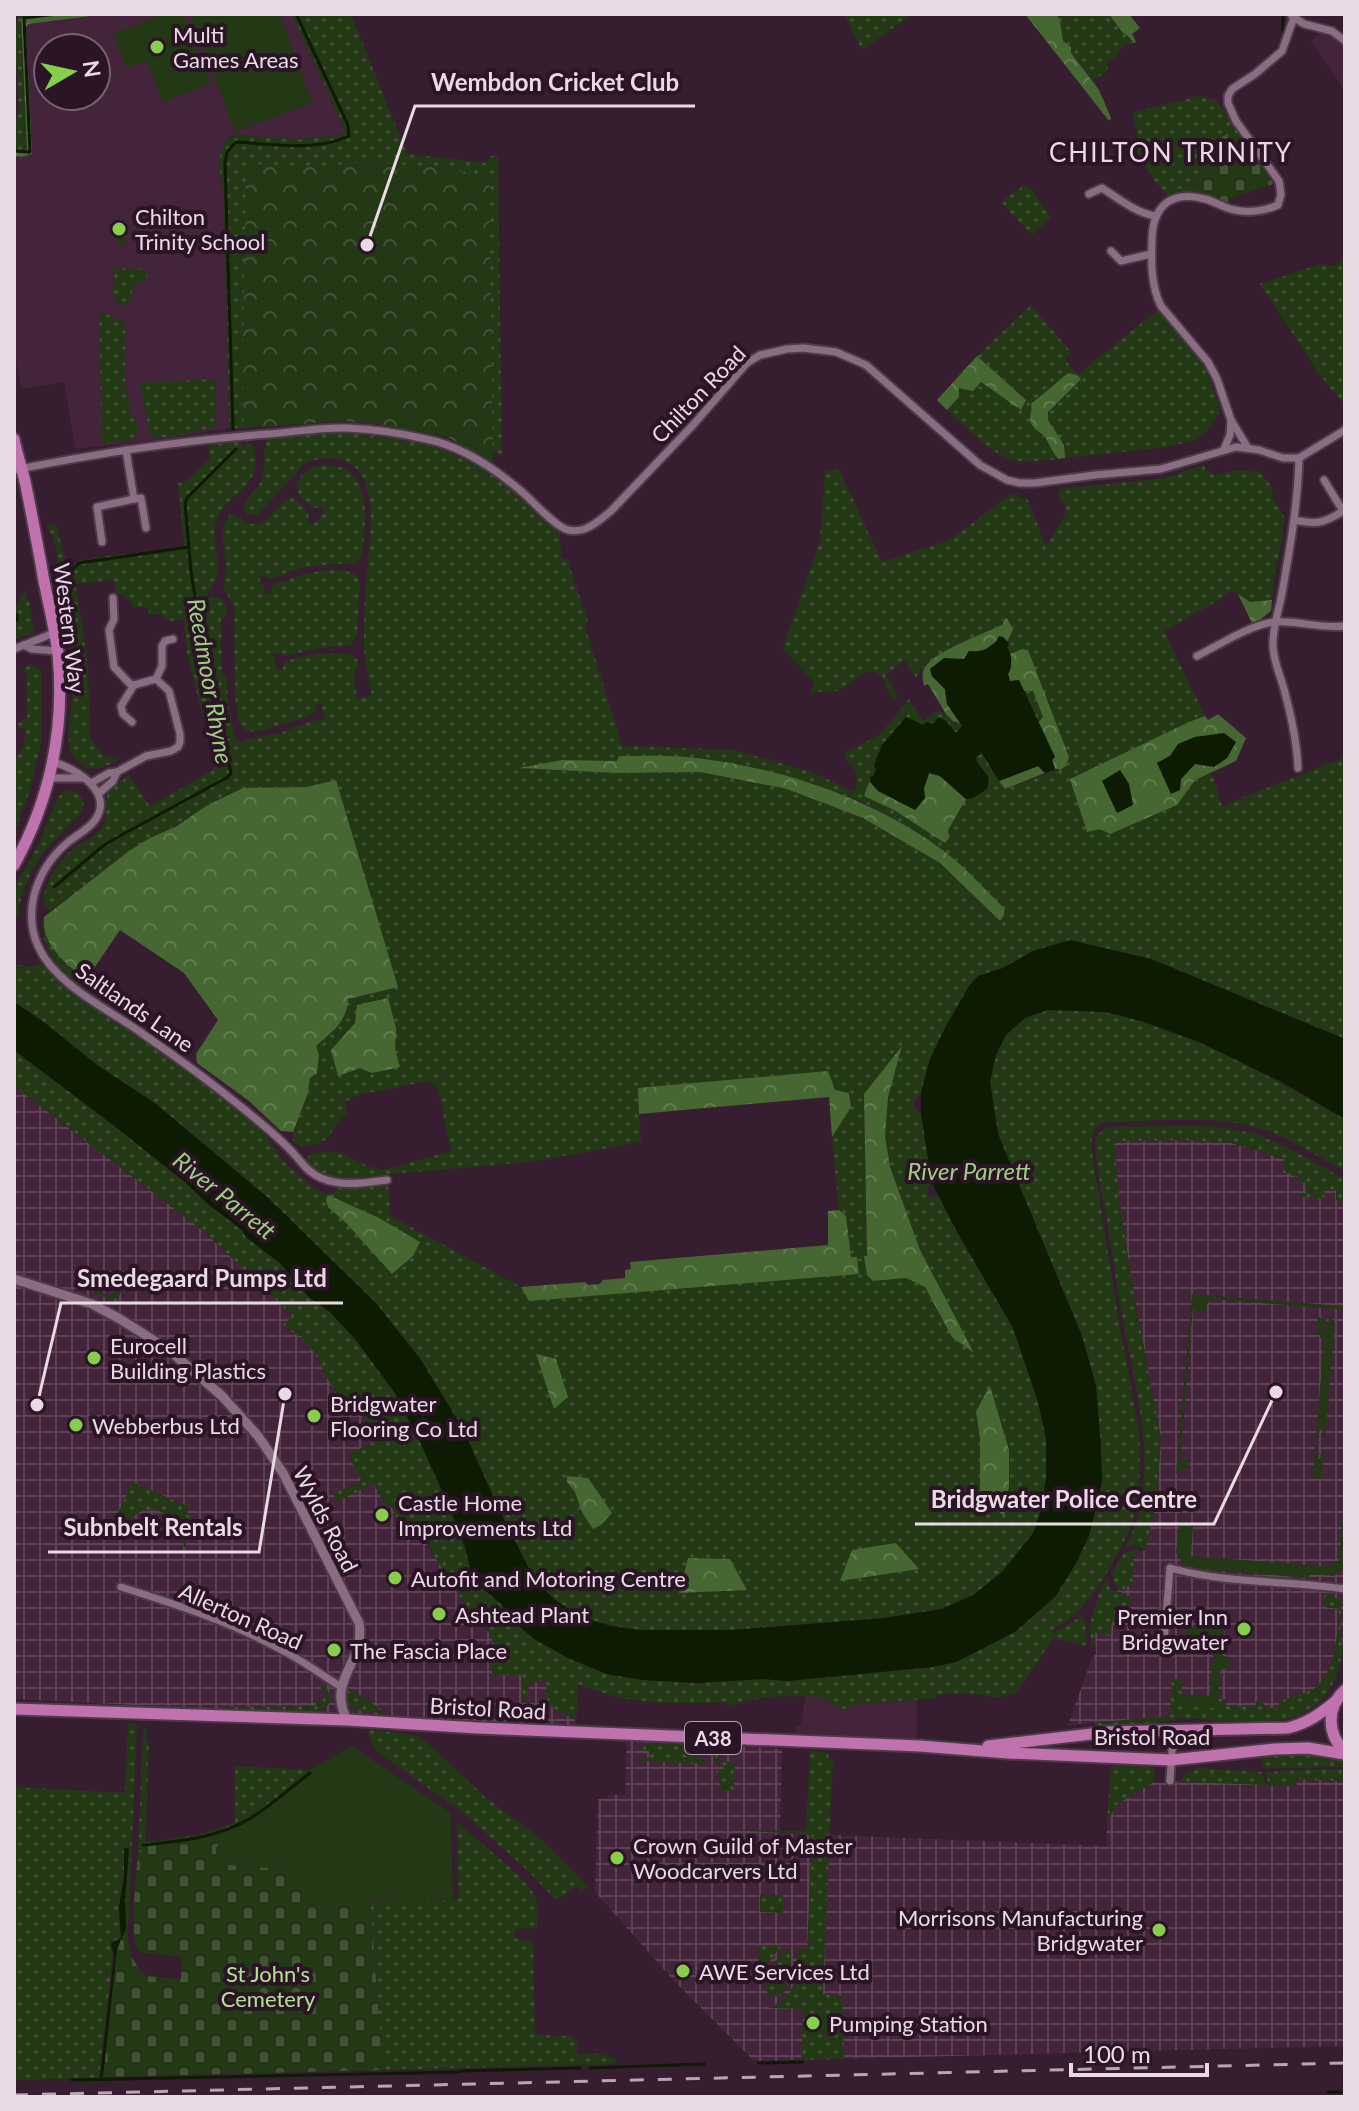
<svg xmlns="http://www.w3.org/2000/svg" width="1359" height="2111" viewBox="0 0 1359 2111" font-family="Lato,sans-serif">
<defs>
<pattern id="industrial-grid" width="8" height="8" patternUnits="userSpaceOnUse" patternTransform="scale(2)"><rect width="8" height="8" fill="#43243b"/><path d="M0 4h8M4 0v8" fill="none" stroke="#5e4357"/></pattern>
<pattern id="grass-dots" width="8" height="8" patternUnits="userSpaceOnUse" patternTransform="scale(2)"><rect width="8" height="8" fill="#233814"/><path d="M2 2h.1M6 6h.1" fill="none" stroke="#435436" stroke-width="1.8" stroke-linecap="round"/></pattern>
<pattern id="forest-crowns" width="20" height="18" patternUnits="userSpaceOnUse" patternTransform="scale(2)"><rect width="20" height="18" fill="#466731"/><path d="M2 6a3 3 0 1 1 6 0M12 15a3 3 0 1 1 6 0" fill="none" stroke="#617c4f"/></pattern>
<pattern id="cemetery-stones" width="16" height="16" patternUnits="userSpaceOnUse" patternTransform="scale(2)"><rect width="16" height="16" fill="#233814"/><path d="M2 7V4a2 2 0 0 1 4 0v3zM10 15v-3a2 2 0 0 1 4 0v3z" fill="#435436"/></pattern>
<pattern id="park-crowns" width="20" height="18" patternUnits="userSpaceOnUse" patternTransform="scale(2)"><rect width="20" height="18" fill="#233814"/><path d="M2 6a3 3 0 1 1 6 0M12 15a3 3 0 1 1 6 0" fill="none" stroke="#435436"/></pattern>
</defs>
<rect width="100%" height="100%" fill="#361d30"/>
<g fill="#43243b" fill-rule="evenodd">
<path d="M107 14H292L345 130 342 134 297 140 239 135 228 137 224 144 219 165 223 190 226 268 229 428 172 438 75 449 64 382 22 389 14 351V156L21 157 32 154 26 27 28 24ZM48 48H96V96H48Z"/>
<polygon points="1326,29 1345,41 1344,89 1311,41"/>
<polygon points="805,1696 820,1697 843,1709 849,1705 917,1699 917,1738 796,1733 795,1726 801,1726"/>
</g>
<g fill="url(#industrial-grid)">
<polygon points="14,1086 201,1229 259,1283 292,1317 352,1396 429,1548 465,1604 492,1636 577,1684 576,1727 14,1699"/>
<polygon points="1186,1140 1231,1143 1284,1159 1345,1193 1345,1648 1340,1648 1332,1675 1289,1711 1171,1716 1068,1725 1092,1658 1096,1654 1095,1633 1134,1555 1145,1550 1156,1505 1161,1439 1133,1289 1120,1206 1114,1144 1118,1141"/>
<polygon points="627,1734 728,1738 729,1746 782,1749 780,1831 829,1832 831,1835 1106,1846 1111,1765 1154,1768 1154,1782 1162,1783 1178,1781 1296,1786 1297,1779 1345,1781 1345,2046 754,2061 674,1981 595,1892 598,1799 607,1799 608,1795 625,1795"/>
</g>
<g fill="url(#grass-dots)" fill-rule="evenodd">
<path d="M20 14H43L23 17 20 24 27 151 14 150V125L19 110 16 62C11 47 11 26 20 14Z"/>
<polygon points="292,14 351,14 407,154 486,163 491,156 498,155 502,455 486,451 483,175 429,167 369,162 326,166 243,347 244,428 229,428 226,268 223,190 219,165 220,157 225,140 239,135 297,140 342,134 345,129"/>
<polygon points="844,14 913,14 862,50"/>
<polygon points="1056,14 1109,14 1122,32 1129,37 1134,43 1124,44 1114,60 1108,58 1107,72 1094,79 1099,90 1071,53 1071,47 1063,41 1060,20"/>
<polygon points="1199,96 1216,100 1233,123 1236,121 1279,181 1273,184 1267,174 1210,171 1178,190 1177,197 1172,200 1157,184 1135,149 1138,135 1132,113"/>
<polygon points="1024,185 1032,189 1051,218 1032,235 1001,202"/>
<polygon points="108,224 126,225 126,246 119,246"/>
<polygon points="1345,259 1345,406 1319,374 1260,284 1320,264 1334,266"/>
<path d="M116 268 144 269 148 274 146 279C135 285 131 287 131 300L125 305 117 303 114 296 113 271Z"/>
<path d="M1031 305 1072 353 1065 359 1077 375 1159 309 1205 365 1220 408V414L1204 434 1196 440 1166 447 1065 458 1064 445 1047 420 1048 412 1080 379 1064 378 1044 393 1030 418C1032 427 1037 428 1043 435 1049 443 1052 452 1059 459 1044 460 1028 463 1014 460 992 456 963 424 947 410L959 397V387L981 382 1021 409 1026 399 977 356Z"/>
<path d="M99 310 125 323V381L131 417 134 416C139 425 139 431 133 439L102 444Z"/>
<polygon points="216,379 216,418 214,428 167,437 154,437 149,431 140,383"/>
<path d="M343 433 418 441 477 463 505 483 560 532 561 559H567L588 622 585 626 623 748 629 746 734 750 812 772 855 792C859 769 857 773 844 757L845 753 879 735 909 699 923 721 937 711 946 714 954 722 953 724 955 725 957 722 963 726 956 733 946 721 923 725 905 717 874 765 876 770 873 776 870 778 864 796 894 810 947 830 963 806 962 803 966 799 973 798 989 778 977 762 976 756 982 753 1005 789 1060 769 1022 649 1010 654C1007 643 1007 641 1013 630L1002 625 936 656C929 664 918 669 916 678L905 660 885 675 898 696 893 699C882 686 890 674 868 671L837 691 816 692 810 696 814 683 783 648 820 540 825 471 839 469 882 562 950 540 1011 494 1028 500 1046 547 1065 515 1066 508 1058 494 1060 489 1165 478 1203 465 1207 471 1214 475 1239 470 1260 472 1272 487 1273 499 1284 517 1282 543 1275 570 1272 600 1250 602 1231 590 1219 600 1164 631 1205 716 1071 779 1087 831 1177 805 1195 780 1212 773 1222 806 1345 757V1039L1151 959 1033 951 1003 968 978 976 969 986 944 1030 930 1059 921 1093 913 1102 914 1108 921 1114 929 1163 924 1172 930 1184 927 1191 929 1197 939 1196 956 1230 1013 1328 1038 1402 1046 1438V1479L1041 1510 1034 1532 1002 1572 975 1594 942 1609 884 1618 732 1630H639L611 1626 581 1617 555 1600 534 1579 497 1505 464 1431 421 1360 375 1302 267 1197 156 1104 97 1065 45 1023 14 1002V964L31 967 41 964 53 976 236 1106 261 1129 283 1161 315 1189 328 1195 336 1192 334 1189C351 1185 371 1187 388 1185L391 1216 521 1287 529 1301 851 1258 846 1216 839 1210 832 1137 851 1107 849 1094 638 1089 641 1142 531 1162 391 1174 352 1180 331 1177 313 1170 306 1161 308 1156C344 1140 354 1170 387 1169L451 1151 438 1089 429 1081 358 1095 345 1102 347 1114C332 1123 333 1136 324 1141 318 1145 309 1145 302 1147L293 1143V1132L308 1093 316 1046 327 1036 348 999 397 987 336 780 307 787 243 788 129 851 50 911 43 903C45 881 59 858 78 845 86 840 99 835 103 826 107 817 106 804 107 794L110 790 129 775 150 806 212 771 215 765 187 653 184 620 169 621 161 614 150 615 147 607H132L131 601 125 599 124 594 116 595 114 580 75 584 59 592C53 565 64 552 46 525L56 523 67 568C82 555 131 554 151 552 162 551 173 548 184 546L178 483 185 482 210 458 208 446 241 441 243 449 246 444 243 439C253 444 255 448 256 458 257 486 232 493 219 514 205 539 231 572 207 592L208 598C221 595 230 603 226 616L221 619 222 673 225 675 227 680 228 706 235 738 242 743 247 739 280 733 315 720 321 722 325 717 322 713V704L317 703 314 713 309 716 257 732 248 731 241 726 239 722 235 697 234 606 223 587C224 580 226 574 226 567 226 548 216 529 231 514 240 515 245 524 254 524 270 525 277 503 290 497 299 501 312 511 308 522L314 524 324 512 321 507 313 508 300 497 296 486C300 475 307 468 319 466 375 459 366 520 362 557L354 564H333L300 568 271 579H268L264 574 259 579 264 587 265 593 271 594 272 587 275 584C296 577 339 560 358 577L360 584 357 635 352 644 344 646 320 648 285 656 279 653 273 654 277 670H282C283 668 283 665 284 664 293 654 340 651 353 655L359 662 358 667 354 672 357 699 372 696C367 674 363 652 364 629 364 606 366 584 368 561 370 531 381 468 338 459 327 457 312 459 303 465L258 515H247L243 507C247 495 258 491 262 479 267 466 261 451 268 439L289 436ZM562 760 617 761 755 769 797 780 865 803 908 827 953 858 1004 908 999 921 940 863 863 818 787 789 700 772 616 773 524 769ZM901 1049 888 1097 885 1136 890 1167 920 1250 973 1352 952 1337 925 1287 906 1278 873 1281 864 1256H867L864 1094ZM328 1196 379 1218 413 1256 392 1274 347 1224 328 1207ZM990 1387 1009 1450 980 1497V1439L976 1411Z"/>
<path d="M76 587 88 665 90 737 103 755 119 760C99 770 84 776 71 752 66 743 71 714 72 702 74 667 67 631 59 596Z"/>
<polygon points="25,590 30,604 34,633 14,639 14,609"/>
<path d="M30 664 41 670V743L30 791 14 833V754L17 756C24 748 25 740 25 729L18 728V724L27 717V675L22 671Z"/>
<polygon points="1033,690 1043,717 1038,723 1024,691"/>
<path d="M71 790C81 792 86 801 82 811 75 820 64 829 56 838 34 862 21 886 18 918L14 916V887L38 846 57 798 63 792Z"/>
<path d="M43 925 56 953 94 987C64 986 43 954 43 925Z"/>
<path d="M1048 1010C1068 1010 1090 1009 1109 1013 1195 1030 1270 1078 1345 1119V1171C1320 1158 1294 1141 1268 1131 1222 1114 1161 1121 1113 1122L1102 1123 1093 1131 1091 1146 1120 1328 1139 1431C1141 1458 1140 1504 1130 1529 1120 1552 1095 1596 1077 1612 1069 1620 1060 1625 1052 1630L1054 1633 1081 1616 1084 1618 1087 1640 1085 1646 1054 1638 1015 1694 1003 1695 1000 1698C977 1694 959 1692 936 1695V1698L849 1705V1708L843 1709 820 1697 805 1696 764 1697 727 1706 726 1702C689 1704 650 1705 614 1696 602 1693 590 1688 578 1684L576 1721 547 1704 546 1682 539 1679 537 1683 530 1681 526 1701H523L521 1675H492V1636L465 1604 437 1561 417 1522 402 1529 390 1504 385 1506 373 1482 372 1484 337 1502 333 1494 361 1480 348 1454 376 1441 363 1415 355 1410 351 1413 324 1374 316 1355 301 1336H298L283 1325 292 1316 259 1283 201 1229 14 1086V1050L117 1128 185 1182 209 1205 242 1230 246 1237 281 1264 309 1297 330 1312 355 1339 395 1393 420 1442 450 1507 465 1547 472 1575 482 1588 501 1604 514 1622 534 1639 570 1659 607 1674 696 1683 764 1679 787 1681 933 1667 956 1662 1015 1632 1075 1565 1089 1536 1102 1482 1101 1448 1096 1386 1082 1336 1008 1161 998 1134 992 1106 990 1081 996 1055 1006 1035 1025 1018Z"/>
<path d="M1168 1126H1209L1254 1133 1286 1147 1345 1179V1202L1336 1200V1190L1325 1189 1324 1199 1301 1197 1299 1199 1300 1193H1306V1183L1299 1182V1177L1292 1176V1173H1283L1284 1159 1231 1143 1186 1140 1118 1141 1114 1144 1120 1206 1133 1289 1161 1439 1156 1505 1145 1550 1135 1545 1126 1546C1159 1484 1140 1406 1127 1341 1119 1301 1113 1260 1107 1220 1102 1194 1096 1167 1095 1140L1098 1134 1108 1127Z"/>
<polygon points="120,1274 128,1278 116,1302 76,1285 80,1280 85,1279 91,1282 92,1289 111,1296"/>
<path d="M133 1482 189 1507 187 1515 195 1519 184 1549C183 1543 183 1536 180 1530 174 1516 158 1506 143 1511 132 1515 125 1524 117 1531L110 1529Z"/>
<polygon points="1137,1549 1141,1552 1134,1555 1132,1587 1126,1586 1125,1590 1115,1586 1112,1573 1124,1553"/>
<polygon points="1108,1577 1110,1590 1124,1593 1125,1595 1131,1596 1129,1614 1125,1615 1122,1622 1112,1621 1111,1636 1095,1633 1094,1649 1092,1647 1089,1627 1099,1593"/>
<path d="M1326 1594H1329L1341 1601 1340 1629 1343 1651 1337 1675 1331 1688 1320 1702 1300 1715 1288 1719 1264 1721H1215L1203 1719 1181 1718 1157 1723 1095 1727 1094 1723 1170 1716 1172 1679 1182 1680 1181 1706 1218 1705V1699H1226V1706L1255 1707 1256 1701 1262 1702 1266 1707 1278 1709 1280 1701C1291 1697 1306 1694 1316 1687 1336 1673 1337 1632 1339 1609L1324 1607 1323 1599Z"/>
<polygon points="322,1684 327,1688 331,1700 326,1708 319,1711 225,1709 226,1707 316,1706 316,1701 322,1702 325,1694 320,1690"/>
<path d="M349 1688 388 1714 354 1710C346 1703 347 1697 349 1688Z"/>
<polygon points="128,1722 137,1724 129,1917 127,1928 126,1929 125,1900 129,1847 124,1849 124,1876 119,1908 121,1938 111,1943 113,1954 99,2078 14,2080 14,1787 125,1793"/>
<path d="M147 1726 146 1740 149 1743 145 1842 198 1835 235 1823V1766L310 1770V1773C292 1787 274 1803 255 1816 221 1837 183 1841 145 1845V1851L138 1852 143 1730Z"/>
<polygon points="369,1730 400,1733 421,1737 485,1797 540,1838 588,1886 581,1891 576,1886 562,1897 555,1899 527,1870 463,1813 376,1751 367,1732"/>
<polygon points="646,1743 701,1745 705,1749 705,1753 697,1753 697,1759 705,1760 705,1764 641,1761 641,1758 649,1758 649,1751 642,1751"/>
<polygon points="718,1746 720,1761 731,1762 735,1766 734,1791 722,1791 716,1771 724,1769 723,1764 715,1764 715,1751"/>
<path d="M810 1750 828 1753 829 1759H833L823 1994 842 1996 844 2059 801 2060 803 2009 768 2008C798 1999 796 1974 797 1949H807L812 1835 733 1830 806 1831Z"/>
<polygon points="1289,1754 1313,1754 1345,1762 1345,1767 1263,1768 1261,1758"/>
<polygon points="1111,1765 1154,1768 1154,1782 1116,1805 1107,1823"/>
<polygon points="1199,1768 1262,1772 1266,1785 1180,1782 1185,1774"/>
<polygon points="1319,1769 1345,1769 1345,1781 1297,1779 1296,1786 1269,1785 1265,1772"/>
<path d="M457 1821C474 1840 534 1881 537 1902 539 1910 537 1920 537 1928L515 1929 514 1938 533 1942 535 2035 571 2036 577 2041 578 2055 596 2053 615 2058 616 2064 383 2070 370 1903 458 1900Z"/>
<polygon points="760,1895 783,1895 783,1913 760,1912"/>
<polygon points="759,1946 781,1946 758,1977"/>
<path d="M785 1949H791V1976L785 1991 781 1995 771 1997C756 1981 775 1962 785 1949Z"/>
</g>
<g fill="url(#forest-crowns)" fill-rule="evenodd">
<polygon points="43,14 107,14 28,24 26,27 32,154 21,157 14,156 14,150 27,150 21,19 23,17"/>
<polygon points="1025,14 1056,14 1060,20 1063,41 1071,47 1071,53 1099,90 1111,118 1109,121"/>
<polygon points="1109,14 1129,14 1140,28 1132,34 1136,42 1134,43 1129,37 1122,32"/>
<polygon points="977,356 1026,400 1021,410 981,382 973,391 959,388 959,397 947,410 937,400"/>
<path d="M1068 373 1077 375 1081 379 1048 412V420L1064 445 1065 458 1059 459C1052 453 1050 445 1045 437 1041 432 1033 429 1031 423 1028 417 1033 411 1031 404Z"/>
<polygon points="1238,594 1250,602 1272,600 1271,611 1253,625"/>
<path d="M1007 618 1013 630 1007 642 1003 637 980 653 969 651 964 659 932 676 945 689 947 704 963 726 957 722H954L946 714 928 684 924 686C923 680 921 672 925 667 935 651 983 634 1002 625Z"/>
<polygon points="1022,649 1028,650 1069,757 1066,766 1060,770 1059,769 1055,769 1052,760 1054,756 1038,723 1043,717 1033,691 1024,691 1019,681 1010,682 1008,674 1011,668 1010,654"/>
<path d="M1218 714 1246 738 1236 761 1195 780 1177 805 1110 834 1100 829 1087 832 1070 779 1189 722 1205 716 1208 720ZM1170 756 1195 764 1181 779 1157 763Z"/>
<path d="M619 756C641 756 664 755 686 757 772 765 867 796 937 846 962 863 982 887 1004 908V915L1000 921 940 863 863 818 787 789 700 772 616 773 519 768 562 760 617 761Z"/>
<polygon points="1038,766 1045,773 1005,789 999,781"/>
<polygon points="929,773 940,776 966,799 948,830 949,838 945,843 894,810 864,796 870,780 870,783 924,788"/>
<path d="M336 780 398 987 348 999C347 1022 332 1032 316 1046L319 1055 317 1073 310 1078 308 1093 293 1132 281 1131 249 1101 197 1063 196 1054 218 1020 184 973 120 930 86 980C67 964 41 945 44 917L129 851 150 838 177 826 206 806 243 788 307 787Z"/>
<polygon points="388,998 396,1028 395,1050 400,1067 372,1073 360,1068 338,1076 331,1050 355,1023 357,1005"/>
<polygon points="902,1046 888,1097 885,1136 890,1167 920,1250 974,1353 952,1337 925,1287 906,1278 873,1281 867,1275 864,1256 867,1256 864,1094"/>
<polygon points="828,1071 835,1090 849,1093 851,1107 832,1137 829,1097 639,1114 638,1088"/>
<polygon points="328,1195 379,1218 420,1242 413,1256 392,1274 347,1224 328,1207 326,1200"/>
<polygon points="839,1210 846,1216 851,1257 857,1257 859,1274 529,1301 521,1287 585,1282 588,1285 600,1284 603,1280 625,1278 625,1270 631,1269 630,1262 828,1245 828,1211"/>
<polygon points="536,1354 556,1359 568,1397 554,1409"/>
<polygon points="990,1386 1009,1450 1009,1487 1004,1516 980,1497 980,1439 976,1411"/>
<polygon points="567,1476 588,1478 612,1513 601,1525 593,1529 582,1512 575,1492 567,1482"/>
<polygon points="896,1543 919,1569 840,1581 852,1550"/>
<polygon points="688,1558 730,1559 747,1590 679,1593"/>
</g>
<g fill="url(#cemetery-stones)">
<polygon points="1234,131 1267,174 1273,184 1229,199 1229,205 1213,196 1178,191 1210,171 1205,145"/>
<path d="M225 1830 216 1864 302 1870 301 1905 370 1903 383 2070 103 2077 116 1957 121 1938 126 1929 127 1928C129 1950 130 1960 146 1976L181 1979 182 1957 139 1952C128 1935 137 1875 138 1852L145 1851 144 1845 191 1840Z"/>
</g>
<polygon fill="url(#park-crowns)" points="369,162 429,167 489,175 493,463 448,437 378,424 345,421 244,428 243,347 246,164 326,166"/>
<g fill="#233814">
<polygon points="164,14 184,14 211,84 163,102 147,61 126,68 113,34"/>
<polygon points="190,14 280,14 312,103 235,132"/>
<polygon points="1192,1294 1343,1306 1345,1296 1345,1310 1213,1299 1208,1302 1205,1312 1195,1311 1195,1307 1193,1307 1180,1459 1190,1461 1189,1465 1176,1474"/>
<polygon points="1318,1317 1326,1319 1325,1331 1328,1331 1329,1317 1335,1321 1325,1437 1322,1437 1323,1430 1320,1429 1318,1438 1316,1438 1324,1339 1320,1338 1320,1335 1317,1335"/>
<polygon points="1315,1447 1318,1447 1317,1459 1320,1459 1321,1452 1324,1452 1321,1479 1313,1479"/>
<path d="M1345 1488V1566L1334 1576 1310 1574 1309 1578 1201 1569C1189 1566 1180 1565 1176 1552L1181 1511 1182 1512V1522L1193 1524 1191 1556 1331 1567 1332 1561H1339Z"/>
<polygon points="1187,1627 1225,1629 1223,1656 1230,1657 1229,1669 1220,1669 1218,1705 1216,1708 1180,1706 1181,1694 1210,1696 1212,1664 1215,1660 1213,1657 1214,1642 1186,1640"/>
<polygon points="352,1746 451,1813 453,1900 300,1905 301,1870 216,1864 216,1848 225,1830 254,1816 310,1773 310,1770"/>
</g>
<g fill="#0c1b02">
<path d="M999 636 1003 637 1009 643 1007 648C1013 655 1012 667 1008 674L1010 681 1019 680 1055 757 1052 760 1055 769 1045 773 1038 766 999 781 982 753 976 757 977 762 989 778 987 789 973 798 966 799 940 776 929 773 924 788 925 798 915 810 878 791 870 782V777L873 776 876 770 874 765 882 745 906 717 923 725 927 722 933 724 939 717 946 721 956 733 962 726 947 704 945 689 932 676 930 669 944 658 964 659 969 651C983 653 994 647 999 636Z"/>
<polygon points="1224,733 1236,742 1227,758 1214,767 1195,764 1181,779 1180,790 1171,794 1157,763 1170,756 1178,744 1195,737"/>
<polygon points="1120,770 1129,784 1133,805 1117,813 1102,781"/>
<polygon points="1070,940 1151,959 1345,1039 1345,1119 1282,1082 1201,1043 1144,1022 1107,1012 1048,1010 1025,1018 1006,1035 996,1055 990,1081 998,1134 1082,1336 1096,1386 1101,1448 1102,1482 1089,1536 1075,1565 1055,1597 1015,1632 956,1662 933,1667 787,1681 764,1679 696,1683 642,1680 607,1674 570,1659 534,1639 514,1622 501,1604 482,1588 472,1575 465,1547 450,1508 420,1442 395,1393 355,1339 330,1312 309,1297 281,1264 246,1237 242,1230 209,1205 185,1182 117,1128 14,1050 14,1002 45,1023 97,1065 156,1104 267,1197 375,1302 421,1360 464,1431 497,1505 534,1579 555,1600 581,1617 611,1626 639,1630 732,1630 884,1618 942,1609 975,1594 1002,1572 1034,1532 1041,1510 1046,1479 1046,1438 1038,1402 1013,1328 956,1230 932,1183 921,1114 921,1093 930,1059 944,1030 969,986 978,976 1003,968 1033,951"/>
<polygon points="129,1847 125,1900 126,1929 117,1948 103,2077 100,2077 114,1957 111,1943 121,1938 119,1908 124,1876 124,1849"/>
</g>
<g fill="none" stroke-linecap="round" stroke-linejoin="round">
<g stroke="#0c1b02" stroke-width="3">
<polyline points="1283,14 1283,31"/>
<polyline points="14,151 30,152 24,18 57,14"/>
<path d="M233 429 225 164 227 152 236 142C273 144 314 152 349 136L348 125 296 14"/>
<polyline points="65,577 79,563 189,547"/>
<polyline points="14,622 17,620 17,615"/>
<polyline points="54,887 103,846 116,838 228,777 231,773 202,639 191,572 185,503 187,498 236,449"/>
<path d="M144 1845C181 1841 217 1838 249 1819 270 1807 291 1787 310 1773"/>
<polyline points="758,2063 803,2062"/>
<polyline points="590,2068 704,2064"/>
<polyline points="460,2071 580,2068"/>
<polyline points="72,2080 460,2072"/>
<polyline points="1328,2092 1345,2092"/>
</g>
<g stroke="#4d3a49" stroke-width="11">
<g id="minor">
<polyline points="1292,16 1304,24 1332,31 1345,41"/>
<path d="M1089 194 1102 188C1119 199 1136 213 1156 216"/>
<polyline points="1111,251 1121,261 1151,254"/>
<path d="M1231 420 1217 379 1208 362 1161 306C1151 286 1151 262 1152 239 1153 205 1172 190 1205 199 1216 202 1224 208 1235 210 1248 213 1265 211 1278 205L1281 194 1279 181 1236 121 1228 103V96L1232 89 1255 74 1282 51 1294 17"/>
<polyline points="1224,449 1230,435 1231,420 1248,448"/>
<path d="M14 470C98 453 183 440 268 434 294 432 321 427 347 428 373 429 400 433 426 439 461 446 494 468 521 491 533 501 554 526 568 530 585 534 599 521 611 511L693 425 747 363 760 355 787 349 803 348 836 352 866 365 980 465 1007 480 1020 483H1035L1095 475 1161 469 1236 447 1259 450 1283 458H1299L1345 430"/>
<polyline points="1324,480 1343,511"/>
<polyline points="134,499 141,498 146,528"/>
<path d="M1294 520C1318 525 1324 523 1345 510"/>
<polyline points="102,542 97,507 134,499 126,450"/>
<polyline points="113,598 114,619 109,630 114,667 130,684 134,685"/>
<polyline points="24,645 32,649 57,651"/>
<polyline points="14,649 54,633"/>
<path d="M1197 656C1219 645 1250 625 1274 622 1296 620 1321 629 1345 626"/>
<polyline points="132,722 123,714 121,706 134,685 156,679 162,666 162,646 165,641 173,639"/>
<path d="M53 762C75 768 115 792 95 820 88 830 76 835 67 843 38 868 22 909 38 946 55 985 110 1010 143 1034 178 1058 212 1083 245 1110 262 1124 280 1138 295 1155 303 1164 309 1173 321 1178 342 1187 365 1183 387 1180"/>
<path d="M1298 768C1297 741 1291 715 1284 689 1280 675 1274 662 1273 647 1272 628 1279 611 1282 593 1290 548 1298 503 1299 458"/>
<polyline points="49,778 83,778"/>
<polyline points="91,783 109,773 117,772 146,756 171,751 178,747 180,742 180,734 169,691 156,679"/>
<polyline points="98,794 113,781 117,772"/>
<path d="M121 1587C178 1605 237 1624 289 1654 307 1664 324 1676 341 1687"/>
<path d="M1163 1653 1170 1568C1227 1584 1287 1580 1345 1589"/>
<polyline points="1170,1781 1172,1750 1181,1730"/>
</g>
</g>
<g stroke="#4d3a49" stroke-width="13">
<path id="tertiary" d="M14 1279 92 1304 120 1319 169 1350 222 1396 258 1436 283 1473 359 1623C366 1662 326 1679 347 1720"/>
</g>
<g stroke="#4d3a49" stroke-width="15">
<g id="primary">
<path d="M14 439C17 455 23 471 26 486 32 516 38 546 43 576 48 602 55 628 58 654 65 728 50 800 14 865"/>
<path d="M1345 1690C1326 1708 1327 1734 1345 1752"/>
<polyline points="14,1709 347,1720 478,1728 920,1746 1008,1753 1171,1760 1274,1749 1308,1748 1345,1754"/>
<path d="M988 1746 1109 1732 1288 1728C1308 1723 1320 1714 1336 1701"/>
</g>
</g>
<use href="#minor" stroke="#8a6d82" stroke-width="7"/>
<use href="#tertiary" stroke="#8a6d82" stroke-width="9"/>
<use href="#primary" stroke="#bf72ae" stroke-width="11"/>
<polyline stroke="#b9a6b3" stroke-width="3" stroke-dasharray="14 14" stroke-linecap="butt" points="14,2095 1345,2063"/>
</g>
<g fill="#85cf4d" stroke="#2b1426" stroke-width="3">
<circle cx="157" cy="47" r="8"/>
<circle cx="119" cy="229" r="8"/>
<circle cx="94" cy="1358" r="8"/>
<circle cx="314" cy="1416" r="8"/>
<circle cx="76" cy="1425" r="8"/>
<circle cx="382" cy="1515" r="8"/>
<circle cx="395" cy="1578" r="8"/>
<circle cx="439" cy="1614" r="8"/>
<circle cx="1244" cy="1629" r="8"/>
<circle cx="334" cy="1650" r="8"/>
<circle cx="617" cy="1858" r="8"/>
<circle cx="1159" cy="1930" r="8"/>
<circle cx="683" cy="1971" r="8"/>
<circle cx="813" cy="2023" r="8"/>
</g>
<g text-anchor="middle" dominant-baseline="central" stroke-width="8" stroke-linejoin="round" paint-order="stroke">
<rect fill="#2b1426" stroke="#b19fac" stroke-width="2" x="685" y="1722" width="56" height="32" rx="6"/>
<g font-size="20" font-weight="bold" fill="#eadae5">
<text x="713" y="1738">A38</text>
</g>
<g font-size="22" fill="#eadae5" stroke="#2b1426" text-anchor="start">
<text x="173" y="34">Multi<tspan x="173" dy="25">Games Areas</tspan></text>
<text x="135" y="216">Chilton<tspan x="135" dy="25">Trinity School</tspan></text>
<text x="110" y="1345">Eurocell<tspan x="110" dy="25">Building Plastics</tspan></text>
<text x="330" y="1403">Bridgwater<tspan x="330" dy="25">Flooring Co Ltd</tspan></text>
<text x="92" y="1425">Webberbus Ltd</text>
<text x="398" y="1502">Castle Home<tspan x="398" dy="25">Improvements Ltd</tspan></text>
<text x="411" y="1578">Autofit and Motoring Centre</text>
<text x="455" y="1614">Ashtead Plant</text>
<text x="1228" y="1616" text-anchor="end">Premier Inn<tspan x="1228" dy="25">Bridgwater</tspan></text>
<text x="350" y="1650">The Fascia Place</text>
<text x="633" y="1845">Crown Guild of Master<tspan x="633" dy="25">Woodcarvers Ltd</tspan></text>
<text x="1143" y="1917" text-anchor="end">Morrisons Manufacturing<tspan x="1143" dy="25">Bridgwater</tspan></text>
<text x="699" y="1971">AWE Services Ltd</text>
<text x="829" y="2023">Pumping Station</text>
</g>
<g font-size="22" fill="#eadae5" stroke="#2b1426">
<text transform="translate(698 394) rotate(-46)">Chilton Road</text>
<text transform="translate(70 628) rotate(83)">Western Way</text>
<text transform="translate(135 1007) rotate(35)">Saltlands Lane</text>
<text transform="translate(326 1519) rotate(63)">Wylds Road</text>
<text transform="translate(241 1616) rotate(24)">Allerton Road</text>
<text transform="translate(488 1708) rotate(3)">Bristol Road</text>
<text x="1152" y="1736">Bristol Road</text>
</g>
<g font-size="22" fill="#b2e393" stroke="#2b1426">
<text x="268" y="1973">St John's<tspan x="268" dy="25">Cemetery</tspan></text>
</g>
<g font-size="24" font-style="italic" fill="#9ecf7f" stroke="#2b1426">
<text transform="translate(211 681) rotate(80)">Reedmoor Rhyne</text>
<text x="969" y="1170">River Parrett</text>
<text transform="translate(225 1195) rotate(39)">River Parrett</text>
</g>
<g font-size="26" letter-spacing="2" fill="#eadae5" stroke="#2b1426">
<text x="1171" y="152">CHILTON TRINITY</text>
</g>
</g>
<path fill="none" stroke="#eadae5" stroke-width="3" d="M367 245L415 106H695M37 1405L61 1303H343M1276 1392L1214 1524H915M285 1394L259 1552H48"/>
<g fill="#eadae5" stroke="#2b1426" stroke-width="3">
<circle cx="367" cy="245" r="8"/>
<circle cx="37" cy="1405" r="8"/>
<circle cx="1276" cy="1392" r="8"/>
<circle cx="285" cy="1394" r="8"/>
</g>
<g font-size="24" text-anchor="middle" font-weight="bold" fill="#eadae5" stroke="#2b1426" stroke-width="8" stroke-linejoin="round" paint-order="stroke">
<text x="555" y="91">Wembdon Cricket Club</text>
<text x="202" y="1287">Smedegaard Pumps Ltd</text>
<text x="1064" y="1508">Bridgwater Police Centre</text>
<text x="153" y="1536">Subnbelt Rentals</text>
</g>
<rect width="1359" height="2111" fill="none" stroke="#eadae5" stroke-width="32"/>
<g transform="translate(72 72) rotate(81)"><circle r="38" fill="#2b1426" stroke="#776372" stroke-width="2"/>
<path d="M0-6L14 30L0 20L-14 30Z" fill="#85cf4d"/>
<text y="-12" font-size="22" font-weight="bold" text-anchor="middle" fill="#eadae5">N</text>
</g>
<path d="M1071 2063v12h136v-12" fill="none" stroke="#eadae5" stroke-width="4"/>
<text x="1083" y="2063" font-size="24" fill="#eadae5" stroke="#2b1426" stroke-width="6" paint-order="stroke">100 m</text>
</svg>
